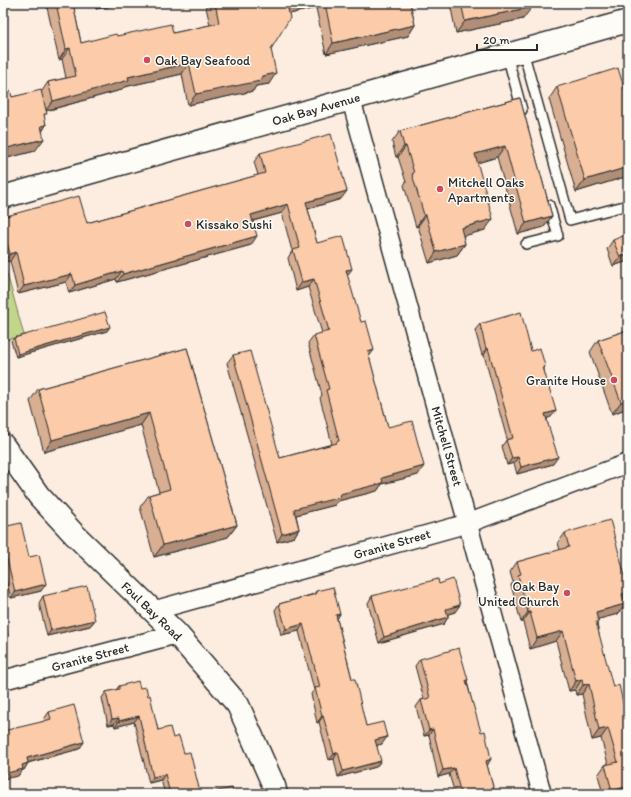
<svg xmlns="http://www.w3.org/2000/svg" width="631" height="797" viewBox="0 0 631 797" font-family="Itim,sans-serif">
<rect width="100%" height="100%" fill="#fcede0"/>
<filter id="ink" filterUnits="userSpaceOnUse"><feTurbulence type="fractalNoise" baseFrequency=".025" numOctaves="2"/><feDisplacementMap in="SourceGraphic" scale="8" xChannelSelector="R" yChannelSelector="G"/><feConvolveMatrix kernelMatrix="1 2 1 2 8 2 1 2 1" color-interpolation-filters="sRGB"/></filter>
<g filter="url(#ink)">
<polygon fill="#c2d68b" stroke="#76805b" points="3,259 24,335 3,341"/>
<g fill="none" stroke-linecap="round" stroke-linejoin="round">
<g stroke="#2b2b2b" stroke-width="12">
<g id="service">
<polyline points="523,51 570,220 628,205"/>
<polyline points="507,55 522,110"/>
<polyline points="526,244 558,236 549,205"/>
</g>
</g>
<g stroke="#2b2b2b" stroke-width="21">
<g id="minor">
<polyline points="351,99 542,794"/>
<polyline points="152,611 469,523 628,463"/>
<polyline points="3,680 177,634"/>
</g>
</g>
<g stroke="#2b2b2b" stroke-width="25">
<polyline id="tertiary" points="3,445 39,496 74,534 177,634 238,705 274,786 276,794"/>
</g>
<g stroke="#2b2b2b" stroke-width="25">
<polyline id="secondary" points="3,197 628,21"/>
</g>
<path stroke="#2b2b2b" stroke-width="2.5" stroke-dasharray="1 3" stroke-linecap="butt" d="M3 280C7 295 10 308 3 323"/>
<use href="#service" stroke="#fdfcf7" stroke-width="9"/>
<use href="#minor" stroke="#fdfcf7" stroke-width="18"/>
<use href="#tertiary" stroke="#fdfcf7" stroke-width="22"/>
<use href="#secondary" stroke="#fdfcf7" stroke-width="22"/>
</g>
<g fill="#d8af92" stroke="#2b2b2b">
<polygon points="46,3 73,3 81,43 117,36 173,33 210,25 205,3 410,3 415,25 408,36 326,54 316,8 289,14 271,49 269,84 256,86 253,91 188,105 182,74 124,87 121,90 46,111 44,117 46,125 42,132 35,151 3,159 3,92 12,97 42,91 48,82 66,78 62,59 59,60"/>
<polygon points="94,3 114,3 112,6 96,9"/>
<polygon points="450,3 531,3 523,19 456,33"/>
<polygon points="557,87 628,101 628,176 576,192 549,99"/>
<polygon points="520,98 552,216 544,227 518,234 497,157 477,163 485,230 463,236 465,244 457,255 429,263 418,226 416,227 404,185 406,182 398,157 396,157 392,142 400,131"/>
<polygon points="260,153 341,199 308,209 317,243 347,275 388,427 418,475 382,484 377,491 338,501 335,505 296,515 299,529 294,537 277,542 227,363 233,355 280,458 332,444 320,398 322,395 308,343 314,335 322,333 308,287 296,291 288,258 292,251 282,213 253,221 251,245 117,282 116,279 69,293 66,282 18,294 10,261 4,262 3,257 3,217 87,223 258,175 254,162"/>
<polygon points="613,240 628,261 613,266 607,249"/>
<polygon points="480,324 531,351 545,366 544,369 551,417 547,418 553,464 517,474 514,463 507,465 502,446 507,439 484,355 482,355 475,330"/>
<polygon points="628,330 628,408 612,414 590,352 598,340"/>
<polygon points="107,331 16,357 11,341 14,338"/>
<polygon points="187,348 237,525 228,537 154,557 140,507 149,495 159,492 141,425 44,452 30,401 38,389"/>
<polygon points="3,527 29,557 41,591 11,598 3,568"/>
<polygon points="565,533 628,594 624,600 625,604 618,614 598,619 598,622 597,624 628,794 603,794 598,775 605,765 608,764 601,738 592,740 582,694 576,695 575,690 569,691 556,641 530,649 523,622 521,622 511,585 513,582 510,572 517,562 560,550 558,543"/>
<polygon points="439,584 455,612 448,614 448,617 444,624 379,643 368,603 372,596"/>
<polygon points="316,591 337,619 352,679 366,726 382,744 377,745 376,767 338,777 334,759 329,760 319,722 317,723 311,694 314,690 299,631 281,635 275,610 279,604 314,594"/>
<polygon points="43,596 95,620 90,626 47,636 39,603"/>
<polygon points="420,659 468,680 467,681 487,765 495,794 455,794 449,774 438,777 429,735 424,736 416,707 421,700 424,699 415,666"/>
<polygon points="119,686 140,688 148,696 158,730 173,738 184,753 198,794 165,794 161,780 149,783 134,722 115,727 114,724 108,725 102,698 106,692 116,690"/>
<polygon points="49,712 84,742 79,749 28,763 24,770 22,770 18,776 41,722 45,721 44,719"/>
</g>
<g fill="#b08e77" stroke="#2b2b2b">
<polygon points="100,3 114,3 112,6 96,9"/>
<polygon points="296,3 319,3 316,8 280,16 287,5"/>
<polygon points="532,7 523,19 456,33 465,21"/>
<polygon points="415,25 408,36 326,54 333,43"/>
<polygon points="70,48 62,59 59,60 66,49"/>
<polygon points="189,63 182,74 124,87 121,90 45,111 53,101 128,77"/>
<polygon points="276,73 269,84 256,86 253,91 188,105 196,94 263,76"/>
<polygon points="46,125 38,137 41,126"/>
<polygon points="44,139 35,151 3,159 3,149"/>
<polygon points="404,146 406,146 398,157 396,157"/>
<polygon points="505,146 497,157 467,166 475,154"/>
<polygon points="628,167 628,176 576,192 585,180"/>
<polygon points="347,191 341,199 300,211 306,202"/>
<polygon points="288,204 282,213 245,223 251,215"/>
<polygon points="424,215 426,215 418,226 416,227"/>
<polygon points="552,216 544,227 518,234 526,223"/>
<polygon points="493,219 485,230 453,239 461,228"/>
<polygon points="257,236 251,245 117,282 123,274"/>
<polygon points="465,244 457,255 429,263 436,252"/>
<polygon points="16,252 10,261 4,262 10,254"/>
<polygon points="628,254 628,261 613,266 620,257"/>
<polygon points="352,269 346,277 346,270"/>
<polygon points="122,271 116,279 69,293 75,285"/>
<polygon points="72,274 66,282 18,294 24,286"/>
<polygon points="314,279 308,287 296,291 302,282"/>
<polygon points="110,327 107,331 16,357 18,354"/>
<polygon points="488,348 484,355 482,355 486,349"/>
<polygon points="374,350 368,358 368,352"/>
<polygon points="628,399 628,408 612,414 621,402"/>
<polygon points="556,411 551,417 541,420 545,414"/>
<polygon points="149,413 141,425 44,452 52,440"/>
<polygon points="518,457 514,463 507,465 512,458"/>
<polygon points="558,457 553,464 517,474 521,467"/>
<polygon points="424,466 418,475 382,484 377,491 338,501 335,505 288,517 294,509 340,494 382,478"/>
<polygon points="237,525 228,537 154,557 163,545"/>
<polygon points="299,529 294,537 277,542 282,534"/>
<polygon points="46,584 41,591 11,598 15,592"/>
<polygon points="628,592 628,594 622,602 622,594"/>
<polygon points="625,604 618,614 588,622 596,612"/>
<polygon points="460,605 455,612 442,616 446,609"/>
<polygon points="528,612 530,612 523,622 521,622"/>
<polygon points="340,614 336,621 336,615"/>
<polygon points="448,617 444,624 379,643 384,637"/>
<polygon points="95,620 90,626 47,636 51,630"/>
<polygon points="303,624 299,631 281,635 286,629"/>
<polygon points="563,631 556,641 530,649 537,638"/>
<polygon points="8,635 3,641 3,636"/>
<polygon points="582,679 575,690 569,691 576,681"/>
<polygon points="589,684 582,694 576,695 583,685"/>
<polygon points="139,716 134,722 115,727 119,721"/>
<polygon points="322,716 323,716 319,722 317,723"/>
<polygon points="119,718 114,724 108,725 112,719"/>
<polygon points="608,728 601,738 592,740 599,730"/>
<polygon points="433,729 429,735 424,736 429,730"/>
<polygon points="387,737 382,744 371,747 375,740"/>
<polygon points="84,742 79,749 23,764 27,758"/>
<polygon points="338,752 334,759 329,760 334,754"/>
<polygon points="491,759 487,766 486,761"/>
<polygon points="381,761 376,767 338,777 343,771"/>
<polygon points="28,763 24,770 22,770 18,776 3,779 3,774 22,765"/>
<polygon points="454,768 449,774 438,777 443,770"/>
<polygon points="165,774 161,780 149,783 153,777"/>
<polygon points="628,786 628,794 610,794 612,791"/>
<polygon points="200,792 198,794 191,794"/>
</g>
<g fill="#fbcbaa" stroke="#2b2b2b">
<polygon points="56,3 73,3 81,43 116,34 117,36 171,24 173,33 219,23 215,3 296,3 287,5 290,18 271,49 276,73 263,76 260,81 196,94 189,63 128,77 129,80 53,101 48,82 76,76 70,48 66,49"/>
<polygon points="325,3 410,3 415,25 333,43"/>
<polygon points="461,3 531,3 532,7 465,21"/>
<polygon points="618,68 628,101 628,167 585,180 557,87"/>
<polygon points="10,90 12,97 41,90 47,114 44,114 46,125 41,126 44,139 3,149 3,92"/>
<polygon points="520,98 552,216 526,223 505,146 475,154 493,219 461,228 465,244 436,252 426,215 424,215 412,174 414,173 406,146 404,146 400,131"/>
<polygon points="331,134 347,191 306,202 317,243 343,236 352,269 346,270 361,322 366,321 374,350 368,352 388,427 412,421 424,466 382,478 383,483 340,494 341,497 294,509 299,529 282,534 233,355 250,351 280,458 337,443 336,442 339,441 326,390 329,389 314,335 329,331 314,279 302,282 293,250 300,248 288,204 251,215 257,236 123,274 122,271 75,285 72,274 24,286 16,252 10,254 3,227 3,217 79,196 87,223 265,173 260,153"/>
<polygon points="628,234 628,254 620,257 613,240"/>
<polygon points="105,312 110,327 18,354 14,338"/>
<polygon points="521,312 531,351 540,348 545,366 543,367 556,411 545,414 558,457 521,467 518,457 512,458 506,440 513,438 488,348 486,349 480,324"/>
<polygon points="628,330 628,399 621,402 598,340"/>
<polygon points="187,348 237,525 163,545 149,495 170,489 149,413 52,440 38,389"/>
<polygon points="610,520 628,587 628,592 622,594 625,604 596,612 598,622 596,622 613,687 619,685 628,725 628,786 612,791 605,765 618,762 608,728 599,730 589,684 583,685 582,679 576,681 563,631 537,638 530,612 528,612 518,575 521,574 517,562 569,547 565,533"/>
<polygon points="21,523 29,557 39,555 46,584 15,592 6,555 3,556 3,527"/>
<polygon points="438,579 439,584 453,579 460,605 446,609 448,617 384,637 372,596"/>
<polygon points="87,586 95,620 51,630 43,596"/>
<polygon points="333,587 340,614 336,615 352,679 355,679 366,726 383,722 387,737 375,740 381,761 343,771 338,752 334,754 323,716 322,716 315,688 320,687 303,624 286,629 279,604 316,594 316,591"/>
<polygon points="3,618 8,635 3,636"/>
<polygon points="459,648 468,680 466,680 481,732 485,731 491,759 486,761 495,794 461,794 454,768 443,770 433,729 429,730 421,700 430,698 420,659"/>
<polygon points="138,681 140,688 146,687 148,696 150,695 158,730 170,727 173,738 179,736 184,753 190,752 200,792 191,794 170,794 165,774 153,777 139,716 119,721 119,718 112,719 106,692 119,689 119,686"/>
<polygon points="74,705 84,742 27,758 28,763 22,765 23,769 3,774 3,731 41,722 51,719 49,712"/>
<polygon points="232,788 234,794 203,794"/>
</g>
</g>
<g fill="#d1495b" stroke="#fdfcf7" stroke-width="1.5">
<circle cx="147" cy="60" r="4"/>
<circle cx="440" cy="189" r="4"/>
<circle cx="188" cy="224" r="4"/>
<circle cx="614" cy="380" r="4"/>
<circle cx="567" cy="593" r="4"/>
</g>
<g text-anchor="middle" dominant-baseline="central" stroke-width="3" stroke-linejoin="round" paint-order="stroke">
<g font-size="13" fill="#2b2b2b" stroke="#fdfcf7" text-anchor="start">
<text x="155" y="60">Oak Bay Seafood</text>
<text x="448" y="182">Mitchell Oaks<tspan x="448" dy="15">Apartments</tspan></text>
<text x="196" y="224">Kissako Sushi</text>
<text x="606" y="380" text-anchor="end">Granite House</text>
<text x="559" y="586" text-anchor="end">Oak Bay<tspan x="559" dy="15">United Church</tspan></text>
</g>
<g font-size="13" fill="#2b2b2b" stroke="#fdfcf7">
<text transform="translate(316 109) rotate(-16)">Oak Bay Avenue</text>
<text transform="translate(447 446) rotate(74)">Mitchell Street</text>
<text transform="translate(392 544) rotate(-16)">Granite Street</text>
<text transform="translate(152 611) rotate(44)">Foul Bay Road</text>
<text transform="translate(90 657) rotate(-15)">Granite Street</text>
</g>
</g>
<rect width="631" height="797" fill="none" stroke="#fdfcf7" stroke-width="16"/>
<rect x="8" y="8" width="615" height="781" fill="none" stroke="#2b2b2b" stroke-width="1.5" filter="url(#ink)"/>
<path d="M477 44v6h60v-6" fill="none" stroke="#2b2b2b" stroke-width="2"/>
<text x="483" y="44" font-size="12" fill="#2b2b2b" stroke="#fdfcf7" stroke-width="3" paint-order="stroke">20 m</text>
</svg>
